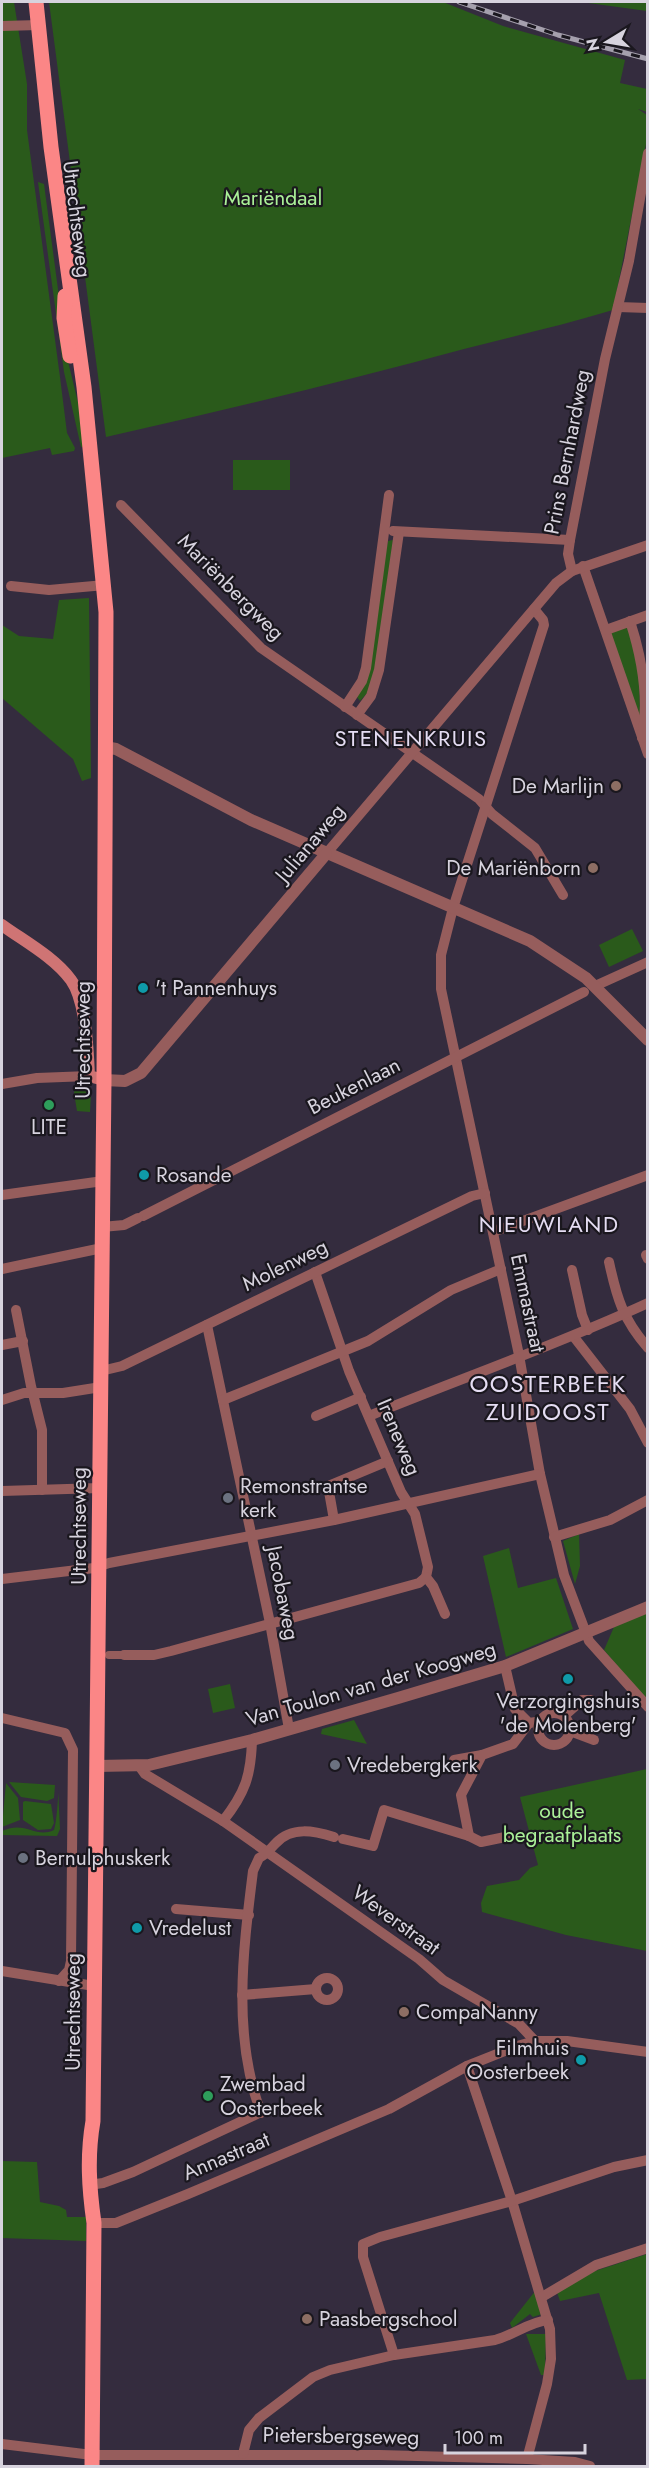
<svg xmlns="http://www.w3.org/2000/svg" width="649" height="2468" viewBox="0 0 649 2468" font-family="Jost,sans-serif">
<rect width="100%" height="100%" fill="#342c3e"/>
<g fill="#2a5a1b">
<polygon points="2,2 14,2 27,84 27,130 60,377 67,433 75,448 74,451 52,455 50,448 2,458"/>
<path d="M49 2H443L503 26 625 60 620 83 647 89V112L638 109 647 115 648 134 613 310C564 325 514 336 464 349 345 381 226 410 106 437Z"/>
<polygon points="581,2 647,2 647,11"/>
<polygon points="38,182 44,184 67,357 81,415 85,446 81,447 64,372"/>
<rect x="233" y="460" width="57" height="30"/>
<polygon points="393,540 375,674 369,691 360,701 357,697 388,541"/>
<polygon points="89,598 91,778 82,781 73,759 2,698 2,625 19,636 53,639 59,600"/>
<polygon points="627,627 639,657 640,718 610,632"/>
<polygon points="632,929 643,951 609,967 599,945"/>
<polygon points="76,1085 87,1087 91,1092 90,1112 77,1111 74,1093"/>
<polygon points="579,1534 580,1566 575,1584 563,1541"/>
<polygon points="509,1548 518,1588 556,1578 573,1629 506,1657 483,1556"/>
<polygon points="647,1613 647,1701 604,1650 614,1627"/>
<polygon points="230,1684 235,1708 213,1713 208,1689"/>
<polygon points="354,1720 367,1744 321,1734 322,1729"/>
<polygon points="647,1769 647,1951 566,1935 482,1912 481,1903 487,1886 519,1880 530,1868 538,1865 520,1797"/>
<polygon points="9,1782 55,1785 54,1798 47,1801 21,1797"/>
<polygon points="6,1783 18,1798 20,1820 2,1827"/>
<path d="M58 1788 60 1829 57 1836 2 1835V1831C26 1820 35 1839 54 1830 56 1826 59 1795 58 1788Z"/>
<polygon points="25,1801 51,1804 54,1823 51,1829 38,1830 23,1820 23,1802"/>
<polygon points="2,2161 37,2162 40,2202 59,2206 66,2210 67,2217 86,2217 86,2241 2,2238"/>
<polygon points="647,2254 647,2379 627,2380 599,2293 560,2301 557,2292 589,2273"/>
<polygon points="536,2290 542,2314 533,2317 530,2314 512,2328 510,2323"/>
<polygon points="526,2334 546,2334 545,2375 541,2375"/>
</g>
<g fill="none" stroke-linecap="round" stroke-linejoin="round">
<polyline stroke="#965d5c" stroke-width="8" points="109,1655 124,1655"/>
<g stroke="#965d5c" stroke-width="10">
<polyline points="2,26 39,25"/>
<polyline points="618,307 648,308"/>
<polyline points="121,505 261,648 479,799 492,814 535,848 563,895"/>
<polyline points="393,531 570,540"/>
<polyline points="583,566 648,754"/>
<polyline points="572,571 568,554 570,540 605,359 629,261 648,153"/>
<polyline points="11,586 49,590 105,585"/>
<polyline points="534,609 543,620 544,625 453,908 441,955 441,989 519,1355 540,1474 564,1575 589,1641 648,1707"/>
<path d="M630 621C642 658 649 700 642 738"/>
<polyline points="606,630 648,615"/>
<polyline points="345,707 362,681 366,668 389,495"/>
<polyline points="357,715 371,696 379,670 399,532"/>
<polyline points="326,854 556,583 572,571 648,545"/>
<polyline points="595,986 648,962"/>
<polyline points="2,1084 37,1078 89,1076"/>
<polyline points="2,1195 103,1181"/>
<polyline points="143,1216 584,992"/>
<polyline points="102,1227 124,1225 138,1218"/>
<polyline points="493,1232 648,1175"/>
<polyline points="646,1255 648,1259"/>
<path d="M609 1262C617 1299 623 1319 648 1348"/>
<polyline points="2,1269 102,1248"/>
<polyline points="572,1270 582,1315 588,1330"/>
<polyline points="315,1272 349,1371 401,1492 415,1514 428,1567 426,1577 433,1586 445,1614"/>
<polyline points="16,1310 31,1386 42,1430 42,1490"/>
<polyline points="207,1325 270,1623 289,1729"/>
<polyline points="574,1337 630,1409 648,1443"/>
<polyline points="2,1345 23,1341"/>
<polyline points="101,1371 122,1366 472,1196 485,1193"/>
<polyline points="2,1400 24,1393 63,1393 101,1387"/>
<polyline points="223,1400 368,1341 451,1290 501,1269"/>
<polyline points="316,1416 361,1397"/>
<path d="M369 1416C462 1378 557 1345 648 1303"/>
<polyline points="2,1491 100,1488"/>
<polyline points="334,1520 328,1486 388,1461"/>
<polyline points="554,1537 610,1520 648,1500"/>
<polyline points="2,1579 94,1568 109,1563 334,1520 540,1474"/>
<polyline points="124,1655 154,1655 171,1651 419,1583 426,1577"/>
<polyline points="505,1666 515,1709 529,1723 536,1722"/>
<circle cx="554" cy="1729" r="16"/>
<polyline points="564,1716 582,1700 591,1700 600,1705"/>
<polyline points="2,1718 65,1733 73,1750 71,1961 69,1970 59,1981"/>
<polyline points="570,1731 594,1740"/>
<polyline points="454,1760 482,1755"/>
<polyline points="140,1767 145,1774 223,1821 419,1959 443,1980 519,2024 535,2041"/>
<path d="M223 1821C245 1793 251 1776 252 1740"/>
<polyline points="469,1836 461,1795 482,1755 513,1744 529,1723"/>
<polyline points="343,1839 373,1846 384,1810 469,1836 481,1842 505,1837"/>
<polyline points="176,1909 249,1915"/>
<polyline points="2,1971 94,1986"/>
<circle cx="327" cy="1989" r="11"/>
<polyline points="242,1995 316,1989"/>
<polyline points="467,2066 512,2201 550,2329 551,2359 547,2384 527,2459"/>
<path d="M261 2113C232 2035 243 1951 253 1871L259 1858C267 1854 270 1849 276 1843 292 1826 314 1831 334 1837"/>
<polyline points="89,2185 103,2183 133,2172 257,2114"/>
<polyline points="94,2223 116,2223 188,2194 389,2109 467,2066 517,2046 535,2041 567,2041 648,2052"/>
<polyline points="542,2297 596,2265 648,2248"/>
<polyline points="394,2355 363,2257 363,2244 380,2237 512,2201 614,2167 648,2160"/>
<polyline points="2,2444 92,2455 380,2455 527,2459 575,2462 590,2466"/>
<path d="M243 2454 249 2430 259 2418 313 2377 330 2370 394 2355 495 2340C514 2335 529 2322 548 2320"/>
</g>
<g stroke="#965d5c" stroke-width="12">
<polyline points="105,747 116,749 251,820 530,941 586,978 648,1040"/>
<polyline points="104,1080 125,1081 141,1073 326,854"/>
<polyline points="97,1766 149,1765 252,1740 398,1698 505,1666 648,1607"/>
</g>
<path stroke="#cf7474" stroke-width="12" d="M2 925C24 941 54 957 71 980 86 1001 88 1051 89 1076L104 1080"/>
<g stroke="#fb8686" stroke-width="15">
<path d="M36 2 51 147 84 387 106 612 104 1080 93 2121C87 2156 89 2188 94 2223L92 2466"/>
<polyline points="65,296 64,318 70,356"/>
</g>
<g stroke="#a5a0ad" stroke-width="5">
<polyline id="rail" points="459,2 558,35 648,59"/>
</g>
<use href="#rail" stroke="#1a171e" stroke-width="3" stroke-dasharray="9" stroke-linecap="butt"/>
</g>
<g fill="#8d6e63" stroke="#1a171e" stroke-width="2">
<circle cx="616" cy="786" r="6"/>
<circle cx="593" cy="868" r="6"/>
<circle cx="404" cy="2012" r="6"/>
<circle cx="307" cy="2319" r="6"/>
</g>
<g fill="#0f9aa8" stroke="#1a171e" stroke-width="2">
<circle cx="143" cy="988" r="6"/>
<circle cx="144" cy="1175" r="6"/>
<circle cx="568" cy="1679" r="6"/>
<circle cx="137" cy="1928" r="6"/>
<circle cx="581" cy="2060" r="6"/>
</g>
<g fill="#2e9e5b" stroke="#1a171e" stroke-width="2">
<circle cx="49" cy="1105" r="6"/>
<circle cx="208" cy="2096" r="6"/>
</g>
<g fill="#6b7280" stroke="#1a171e" stroke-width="2">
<circle cx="228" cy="1498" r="6"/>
<circle cx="335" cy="1765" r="6"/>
<circle cx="23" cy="1858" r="6"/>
</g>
<g text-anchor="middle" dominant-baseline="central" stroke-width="4.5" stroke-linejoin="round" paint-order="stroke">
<g font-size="21" fill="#abf198" stroke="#1a171e">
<text x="273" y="198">Mariëndaal</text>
<text x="562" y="1811">oude<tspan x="562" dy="24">begraafplaats</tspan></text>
</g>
<g font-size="21" fill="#d7d3de" stroke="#1a171e">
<text transform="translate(77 219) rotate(83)">Utrechtseweg</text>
<text transform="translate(567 452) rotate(-79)">Prins Bernhardweg</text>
<text transform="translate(231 587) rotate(45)">Mariënbergweg</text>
<text transform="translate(310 843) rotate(-50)">Julianaweg</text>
<text transform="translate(83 1040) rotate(-90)">Utrechtseweg</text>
<text transform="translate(354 1086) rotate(-27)">Beukenlaan</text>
<text transform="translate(285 1265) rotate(-26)">Molenweg</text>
<text transform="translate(528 1303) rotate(78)">Emmastraat</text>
<text transform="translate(399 1437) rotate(67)">Ireneweg</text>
<text transform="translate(79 1526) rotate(-90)">Utrechtseweg</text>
<text transform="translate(283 1593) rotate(79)">Jacobaweg</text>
<text transform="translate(371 1684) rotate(-16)">Van Toulon van der Koogweg</text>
<text transform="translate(396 1920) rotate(36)">Weverstraat</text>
<text transform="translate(73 2012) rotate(-90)">Utrechtseweg</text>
<text transform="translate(226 2156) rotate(-23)">Annastraat</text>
<text transform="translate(341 2436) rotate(1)">Pietersbergseweg</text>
</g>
<g font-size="21" fill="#d7d3de" stroke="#1a171e" text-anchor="start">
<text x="604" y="786" text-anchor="end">De Marlijn</text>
<text x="581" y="868" text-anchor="end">De Mariënborn</text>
<text x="155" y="988">'t Pannenhuys</text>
<text x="49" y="1127" text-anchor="middle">LITE</text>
<text x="156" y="1175">Rosande</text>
<text x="240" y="1486">Remonstrantse<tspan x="240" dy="24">kerk</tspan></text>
<text x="568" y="1701" text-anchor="middle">Verzorgingshuis<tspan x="568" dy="24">'de Molenberg'</tspan></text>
<text x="347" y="1765">Vredebergkerk</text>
<text x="35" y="1858">Bernulphuskerk</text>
<text x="149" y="1928">Vredelust</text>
<text x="416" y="2012">CompaNanny</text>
<text x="569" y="2048" text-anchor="end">Filmhuis<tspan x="569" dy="24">Oosterbeek</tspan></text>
<text x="220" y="2084">Zwembad<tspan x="220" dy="24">Oosterbeek</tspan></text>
<text x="319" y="2319">Paasbergschool</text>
</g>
<g font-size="22" letter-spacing="1.5" fill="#e5ddf3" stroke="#1a171e">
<text x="411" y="738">STENENKRUIS</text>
<text x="549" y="1224">NIEUWLAND</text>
</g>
<g font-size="24" letter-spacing="1.5" fill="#e5ddf3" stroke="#1a171e">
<text x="548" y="1383">OOSTERBEEK<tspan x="548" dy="28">ZUIDOOST</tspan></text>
</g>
</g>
<rect width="649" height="2468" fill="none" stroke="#d7d3de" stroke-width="6"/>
<g transform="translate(607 42) rotate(259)" stroke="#1a171e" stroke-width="4.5" paint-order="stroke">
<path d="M0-4.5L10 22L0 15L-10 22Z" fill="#d7d3de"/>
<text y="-9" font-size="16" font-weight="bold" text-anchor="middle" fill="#d7d3de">N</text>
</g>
<path d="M445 2444v9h140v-9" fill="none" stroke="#d7d3de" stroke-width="3"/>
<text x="454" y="2444" font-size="18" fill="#d7d3de" stroke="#1a171e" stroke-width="4.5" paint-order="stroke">100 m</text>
</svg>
